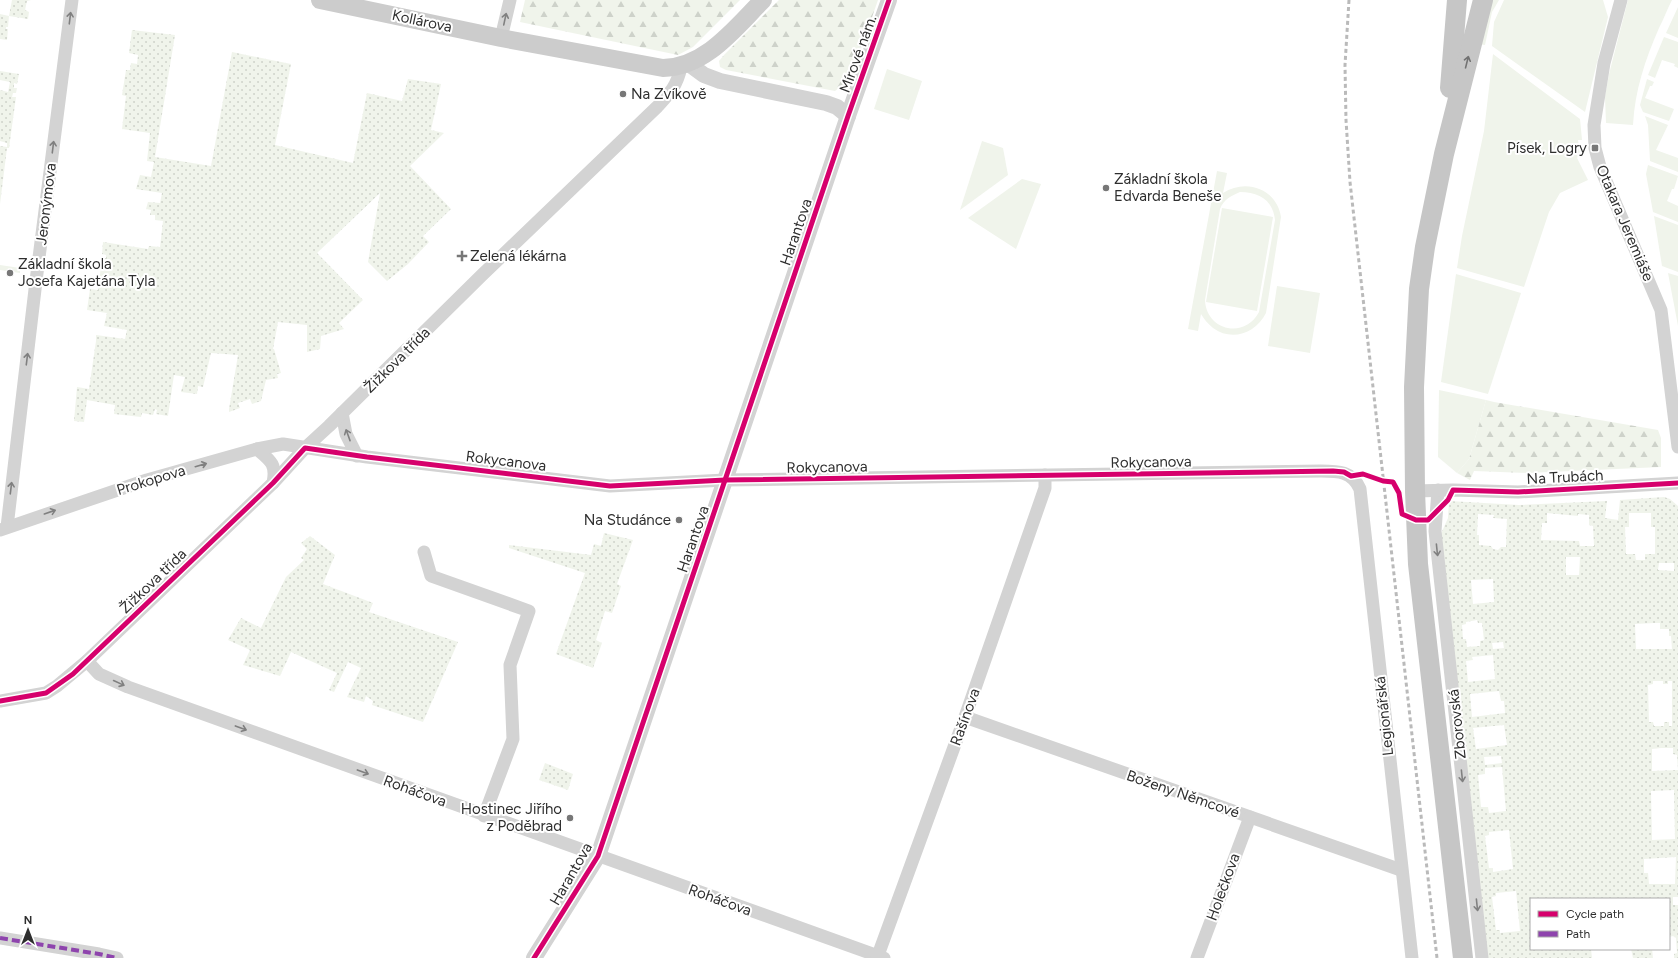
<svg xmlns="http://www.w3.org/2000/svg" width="1678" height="958" viewBox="0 0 1678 958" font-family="Figtree,sans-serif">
<defs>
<pattern id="forest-firs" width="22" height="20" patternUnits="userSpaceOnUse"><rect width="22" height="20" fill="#f0f4eb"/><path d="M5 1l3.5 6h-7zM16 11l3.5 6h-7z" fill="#ced2ca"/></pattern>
<pattern id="garden-dots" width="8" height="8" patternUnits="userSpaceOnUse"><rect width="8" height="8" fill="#f0f4eb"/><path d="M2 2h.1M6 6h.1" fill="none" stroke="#ced2ca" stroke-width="1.8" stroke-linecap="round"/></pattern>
</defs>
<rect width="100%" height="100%" fill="#fff"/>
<g fill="#f0f4eb" fill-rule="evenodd">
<polygon points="1488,0 1499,0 1492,12 1485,45 1477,44"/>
<polygon points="1504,0 1603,0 1608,17 1585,112 1492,46 1494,22"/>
<path d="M1628 0H1672C1667 9 1664 19 1659 28 1645 60 1635 90 1633 125L1606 123 1605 97 1609 74Z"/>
<polygon points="1678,7 1678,38 1666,33"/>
<polygon points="1664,37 1678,42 1678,68 1674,66 1675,64 1662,60 1655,78 1648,75"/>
<polygon points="1493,54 1580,119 1582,140 1578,140 1580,153 1577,158 1588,180 1560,193 1549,212 1524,287 1457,268 1462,236 1484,131"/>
<polygon points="887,69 922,81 909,120 874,109"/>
<polygon points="1647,79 1654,82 1652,86 1650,86 1645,98 1674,109 1669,121 1643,112 1640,105"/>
<polygon points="1645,116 1668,125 1656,150 1678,158 1678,172 1650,161 1648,125"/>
<polygon points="982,141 1003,148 1008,175 960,210"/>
<polygon points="1648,165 1678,176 1674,189 1672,189 1667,201 1678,206 1678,222 1653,212 1646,174"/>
<path d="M1217 171 1227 173 1223 193C1246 178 1277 189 1281 217L1266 313C1256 333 1232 342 1213 328 1208 324 1204 319 1201 314L1198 331 1188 329ZM1240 192C1259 192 1273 200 1275 220L1259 312C1244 340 1206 330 1205 300L1220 209C1224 199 1231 196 1240 192Z"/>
<polygon points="1022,179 1041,184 1016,249 968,218"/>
<polygon points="1222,208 1273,217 1257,311 1206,302"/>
<polygon points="1654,216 1678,225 1678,272 1662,266"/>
<polygon points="0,265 20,268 20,273 0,270"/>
<polygon points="1668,273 1678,276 1678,326"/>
<polygon points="1456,274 1521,293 1488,394 1441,382"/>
<polygon points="1277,286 1320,293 1310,353 1268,346"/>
<polygon points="1439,390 1486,400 1469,459 1457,473 1438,457"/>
</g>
<g fill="url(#forest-firs)">
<polygon points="525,0 740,0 693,47 678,55 520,22"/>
<polygon points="779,0 878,0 853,72 843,85 835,91 726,70 720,67 719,61 724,55"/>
<polygon points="1486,400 1494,402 1658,430 1661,438 1661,467 1527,473 1474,471 1470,480 1457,473 1469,459"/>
</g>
<g fill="url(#garden-dots)" fill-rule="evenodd">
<polygon points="12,0 31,0 27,1 25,10 29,12 28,19 9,16 8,27 6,27 6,29 8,29 7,40 0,39 0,14 9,16"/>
<polygon points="132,30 175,35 155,157 211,166 232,52 291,64 275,145 353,163 367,93 402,101 408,79 441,84 431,130 444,133 410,166 451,209 423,236 429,242 408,264 387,281 368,262 380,193 317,253 363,300 339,323 344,329 321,336 320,349 307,352 307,325 278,322 273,349 274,349 281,373 277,374 278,378 266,380 261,401 252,404 250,399 238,403 240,408 229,412 229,409 238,355 211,353 203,387 198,386 197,394 181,392 185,377 174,375 168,416 156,414 157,410 155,409 153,415 142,413 141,417 114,414 115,405 87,400 84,422 74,421 77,387 89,389 96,341 96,335 125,339 127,330 104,326 107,313 87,310 90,289 98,290 102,258 106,258 106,255 102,254 103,242 148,249 149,246 160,247 163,221 155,220 155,215 150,215 151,210 146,209 148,202 160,203 162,193 136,189 140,175 151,177 154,162 147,161 150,133 122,129 126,96 122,95 126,70 130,70 131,63 137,64 138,55 129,53"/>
<polygon points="0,71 19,74 17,84 14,83 14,88 17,88 16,93 13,93 12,97 16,97 9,148 7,148 0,204 0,146 7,147 7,143 0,141 0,90 8,92 10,82 0,80"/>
<path d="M1664 497 1670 499 1678 506V897H1673V905H1678V958H1674V954L1677 953 1676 938 1673 936 1669 937V899H1531V949H1592H1591L1592 958H1488L1440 536 1448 518 1449 501 1519 505 1607 501 1605 518 1618 520 1620 500ZM1547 513 1578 516V514L1589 515V525L1593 526 1594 546H1580L1579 541 1541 540 1542 523H1547ZM1629 513H1651V527H1655V554H1645V560H1636L1635 554H1626L1625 527H1629ZM1478 514 1494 515 1493 518 1507 519 1506 547H1501L1498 550 1493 549 1491 546 1479 545V535H1477ZM1566 557H1580L1579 575H1566ZM1659 563H1674V571L1658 570ZM1493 579 1494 602 1473 604 1471 580ZM1477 620 1478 623H1482L1484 640 1480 641V646L1467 647 1466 639H1463L1462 625 1466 624V622ZM1654 623H1660V629H1669V636H1671L1672 649H1636L1635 624ZM1503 642 1504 648 1493 649 1492 643ZM1493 655 1495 679 1468 682 1466 661 1473 660 1472 657ZM1653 681H1663V684H1668V681H1672V726H1669V722H1664V726H1654L1653 722H1649L1648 685 1653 684ZM1499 691 1501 701H1504L1505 713 1472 717 1470 694ZM1504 725 1507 745 1476 749 1473 728ZM1661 748H1673V754L1677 755 1678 770 1652 771V749ZM1501 756 1502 763 1485 765 1484 757ZM1502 767 1506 811 1489 813 1488 807H1481L1478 775 1485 774V768ZM1674 790 1675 839 1652 840 1651 791ZM1509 830 1513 869 1493 872V868H1489L1485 836 1489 835V832ZM1676 857 1675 884H1649L1648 873H1644V859ZM1516 891 1520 931 1500 933V930H1496L1492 897 1496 896V893Z"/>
<polygon points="604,533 633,540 617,584 621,586 612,613 605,611 596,640 602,643 593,668 556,654 585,573 509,548 509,545 591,555 594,544 601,546"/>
<polygon points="310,536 335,555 323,584 373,603 369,612 458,642 423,722 372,705 373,701 366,696 364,702 347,697 361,668 348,662 334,692 329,690 337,673 291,652 280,676 243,665 250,650 228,640 241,618 261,628 286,577 304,560 301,558 307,549 301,543"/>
<polygon points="545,763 573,774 568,790 539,780"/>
<polygon points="1631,949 1652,949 1653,958 1633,958"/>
</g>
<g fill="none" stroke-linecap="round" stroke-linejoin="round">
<g stroke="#d3d3d3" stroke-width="13">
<polyline points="1621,0 1604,63 1594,125 1595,148 1600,167 1661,310 1678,447"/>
<polyline points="501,38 510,0"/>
<polyline points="342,413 346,434 357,456"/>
<path d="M257 449C270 460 277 464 273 483"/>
<polyline points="1438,490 1435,531 1482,958"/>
<polyline points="1415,491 1453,490 1518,492 1678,483"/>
<polyline points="7,527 36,281 72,0"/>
<path d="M0 530 147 480 257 449 283 444 367 457 610 486 725 480 1321 471C1338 471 1352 471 1360 489L1412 958"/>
<polyline points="424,552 431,576 529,611 510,665 513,739 484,816"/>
<polyline points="87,661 99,674 128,687 884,958"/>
<path d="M0 701 46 693 57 686 87 661 273 483 305 448 329 426 482 275 657 107C670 93 677 86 681 67"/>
<polyline points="965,717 1401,870"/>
<polyline points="0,938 99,954 117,958"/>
<polyline points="877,958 965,717 1045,488 1045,475"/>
<polyline points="1197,958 1250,817"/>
</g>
<g stroke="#d3d3d3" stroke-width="16">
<polyline points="689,64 704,75 720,81 826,103 837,107 848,116"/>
<polyline points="534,958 598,856 848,116 889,0"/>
</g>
<path stroke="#ccc" stroke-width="18" d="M320 0 501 38 663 68C706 67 735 28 763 0"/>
<g stroke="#c6c6c6" stroke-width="20">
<polyline points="1450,88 1457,0"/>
<polyline points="1463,958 1418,564 1415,491 1414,387 1419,289 1425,247 1444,154 1483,0"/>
</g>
<polyline stroke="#bababa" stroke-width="3" stroke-dasharray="4 3" stroke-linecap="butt" points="1349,0 1345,65 1346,120 1350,182 1437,958"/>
<polyline stroke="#8e44ad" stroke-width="4" stroke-dasharray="8 4" stroke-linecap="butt" points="0,938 99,954 117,958"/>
<g stroke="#fff" stroke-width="8">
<g id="cycleway">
<polyline points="0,701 46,693 73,674 273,483 305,448 367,457 610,486 725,480 1333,471 1344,472 1351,476 1363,474 1383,481 1393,482 1399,493 1402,514 1416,520 1428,520 1448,500 1453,490 1518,492 1678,483"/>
<polyline points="534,958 598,856 848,116 889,0"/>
</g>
</g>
<use href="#cycleway" stroke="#d6006c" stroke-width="5"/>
</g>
<defs><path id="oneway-shaft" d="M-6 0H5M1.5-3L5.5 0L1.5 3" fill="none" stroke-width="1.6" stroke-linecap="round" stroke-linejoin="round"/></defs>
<g stroke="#808080">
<use href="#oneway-shaft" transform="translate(70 18) rotate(-83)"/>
<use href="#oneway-shaft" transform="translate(505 19) rotate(-78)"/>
<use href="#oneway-shaft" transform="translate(53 147) rotate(-83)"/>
<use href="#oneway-shaft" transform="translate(27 359) rotate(-83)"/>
<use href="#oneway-shaft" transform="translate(348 435) rotate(-110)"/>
<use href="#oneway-shaft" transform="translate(201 465) rotate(-16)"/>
<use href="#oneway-shaft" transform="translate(11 488) rotate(-83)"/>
<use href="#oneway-shaft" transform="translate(50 512) rotate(-19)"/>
<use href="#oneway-shaft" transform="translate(1437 550) rotate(84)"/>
<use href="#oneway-shaft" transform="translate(119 683) rotate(25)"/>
<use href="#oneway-shaft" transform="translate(241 728) rotate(20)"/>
<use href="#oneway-shaft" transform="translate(363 772) rotate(20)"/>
<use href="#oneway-shaft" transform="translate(1462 776) rotate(84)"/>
<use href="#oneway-shaft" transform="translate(1477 905) rotate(84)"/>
</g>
<use stroke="#727272" href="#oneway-shaft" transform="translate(1467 62) rotate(-76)"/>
<g fill="#777" stroke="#fff" stroke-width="1.5">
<circle cx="623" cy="94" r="4"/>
<rect x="1591" y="144" width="8" height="8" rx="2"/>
<circle cx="1106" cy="188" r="4"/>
<path d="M460 250h4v4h4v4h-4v4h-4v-4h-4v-4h4z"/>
<circle cx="10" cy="273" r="4"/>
<circle cx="679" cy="520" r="4"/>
<circle cx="570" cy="818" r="4"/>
</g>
<g text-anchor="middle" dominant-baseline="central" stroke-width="4" stroke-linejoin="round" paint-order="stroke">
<g font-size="15" fill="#2e2e2e" stroke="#fff">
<text transform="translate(422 21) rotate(12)">Kollárova</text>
<text transform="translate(858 54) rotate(-70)">Mírové nám.</text>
<text transform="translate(46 204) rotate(-83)">Jeronýmova</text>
<text transform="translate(1625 223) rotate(67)">Otakara Jeremiáše</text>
<text transform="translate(796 232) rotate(-71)">Harantova</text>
<text transform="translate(397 360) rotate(-45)">Žižkova třída</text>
<text transform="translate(506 461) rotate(7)">Rokycanova</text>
<text transform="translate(1151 462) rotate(-1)">Rokycanova</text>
<text transform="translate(827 467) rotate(-1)">Rokycanova</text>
<text transform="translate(1565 477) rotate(-3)">Na Trubách</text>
<text transform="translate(151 480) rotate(-17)">Prokopova</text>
<text transform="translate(693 539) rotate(-71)">Harantova</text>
<text transform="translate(153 581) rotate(-44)">Žižkova třída</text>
<text transform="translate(1384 716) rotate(-96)">Legionářská</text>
<text transform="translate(965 717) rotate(-70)">Rašínova</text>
<text transform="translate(1457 724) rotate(-96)">Zborovská</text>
<text transform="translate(415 791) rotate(20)">Roháčova</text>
<text transform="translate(1183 794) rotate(19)">Boženy Němcové</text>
<text transform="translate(571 874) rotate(-60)">Harantova</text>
<text transform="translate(1223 887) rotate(-70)">Holečkova</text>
<text transform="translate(720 900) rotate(20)">Roháčova</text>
</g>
<g font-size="15" fill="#2e2e2e" stroke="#fff" text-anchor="start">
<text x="631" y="94">Na Zvíkově</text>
<text x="1587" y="148" text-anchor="end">Písek, Logry</text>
<text x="1114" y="179">Základní škola<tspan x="1114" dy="17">Edvarda Beneše</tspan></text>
<text x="470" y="256">Zelená lékárna</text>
<text x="18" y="264">Základní škola<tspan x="18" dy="17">Josefa Kajetána Tyla</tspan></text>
<text x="671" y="520" text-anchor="end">Na Studánce</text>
<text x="562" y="809" text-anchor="end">Hostinec Jiřího<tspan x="562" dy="17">z Poděbrad</tspan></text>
</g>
</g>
<rect x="1530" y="898" width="140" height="52" fill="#ffffff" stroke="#ababab"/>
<rect x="1538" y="911" width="20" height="6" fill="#d6006c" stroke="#ababab"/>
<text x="1566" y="918" font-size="12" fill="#2e2e2e">Cycle path</text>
<rect x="1538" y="931" width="20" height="6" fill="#8e44ad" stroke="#ababab"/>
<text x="1566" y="938" font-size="12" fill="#2e2e2e">Path</text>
<g transform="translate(28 930)" stroke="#ffffff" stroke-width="3" paint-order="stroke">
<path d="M0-3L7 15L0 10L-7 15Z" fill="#2e2e2e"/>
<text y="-6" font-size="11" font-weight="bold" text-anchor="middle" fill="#2e2e2e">N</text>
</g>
</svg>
